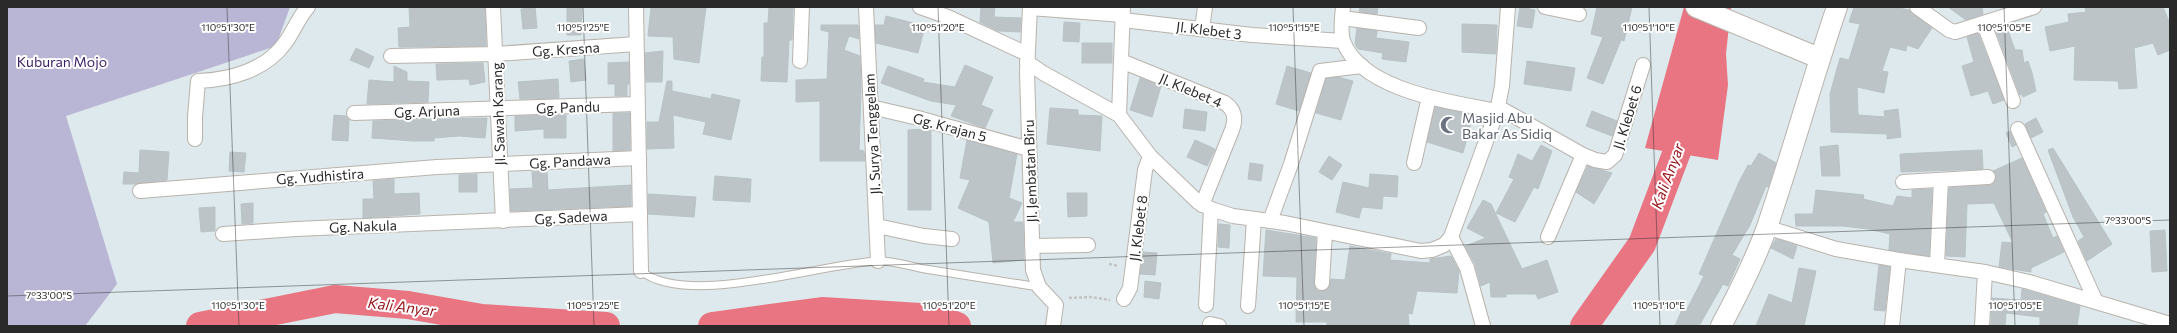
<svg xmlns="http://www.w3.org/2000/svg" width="2177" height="333" viewBox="0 0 2177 333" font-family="Commissioner,sans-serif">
<rect width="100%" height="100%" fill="#dde9ec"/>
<polygon fill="#b9b5d5" points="7,7 290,7 276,46 66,116 117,284 85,326 7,326"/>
<polygon fill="#e97582" points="1684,7 1731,7 1726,54 1728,85 1718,160 1645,148"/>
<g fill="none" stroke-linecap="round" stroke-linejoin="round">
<g stroke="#e97582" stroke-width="28">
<polyline points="200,326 335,299 408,305 482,318 606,326"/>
<polyline points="712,326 822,311 937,318 957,326"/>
<polyline points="1584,326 1642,244 1681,141 1685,116"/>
</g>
</g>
<g fill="#bdc4c7" stroke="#b7c3c7">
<polygon points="409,7 485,7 486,46 399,47 398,28 410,27"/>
<polygon points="535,7 537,28 523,29 521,9"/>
<polygon points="567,7 582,7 581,35 567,35"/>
<polygon points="651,7 706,7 699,63 674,59 673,37 648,36"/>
<polygon points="769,7 793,7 792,40 789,40 787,82 761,81 762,57 764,57 764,23 768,23"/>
<polygon points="981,7 995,7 994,17 1021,18 1020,32 998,31 980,22"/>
<polygon points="1360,7 1378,7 1377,14 1359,12"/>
<polygon points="1520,7 1535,10 1532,28 1517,26"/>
<polygon points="1597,7 1632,7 1624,41 1621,40 1603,84 1587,78 1603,37 1591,34"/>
<polygon points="1854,7 1894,7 1909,10 1932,28 1918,49 1907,45 1906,51 1890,47 1882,71 1888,72 1884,93 1857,87 1858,115 1885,117 1884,111 1898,109 1901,137 1887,139 1887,134 1831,132 1830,94 1840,58 1849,60 1860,24 1849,22"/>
<polygon points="1948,7 1982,7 1983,14 1966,20"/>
<polygon points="2085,7 2163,7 2170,24 2170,50 2158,55 2153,43 2134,48 2137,88 2119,89 2118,81 2074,80 2075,46 2050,51 2045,27 2069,22 2068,14 2086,12"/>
<polygon points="886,16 925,26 918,53 876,43 875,25 884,25"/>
<polygon points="1064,22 1080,23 1079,42 1063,41"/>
<polygon points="1462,24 1497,25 1496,54 1462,52"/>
<polygon points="821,25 858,25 859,39 849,36 844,50 860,56 861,90 859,150 864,151 865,161 820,161 820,101 796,102 796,80 827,79 829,32 821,30"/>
<polygon points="2006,25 2015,50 2022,50 2024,63 2028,61 2032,73 2036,91 2023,97 2022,94 2020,95 1995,28"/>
<polygon points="1357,28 1377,31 1376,38 1409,42 1406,62 1382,59 1383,53 1358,49 1355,44"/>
<polygon points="1978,33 2004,100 1993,104 1988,91 1971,96 1962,66 1974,62 1967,37"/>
<rect x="1082" y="43" width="30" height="20"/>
<polygon points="356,48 374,57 369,68 350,60"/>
<polygon points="663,51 662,82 646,82 645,53"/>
<polygon points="584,59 586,80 571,82 569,61"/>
<polygon points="1527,61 1575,68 1571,91 1524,84"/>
<polygon points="629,62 629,84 627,84 627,96 615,96 615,84 608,84 608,63"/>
<polygon points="483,63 485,82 470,85 469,79 437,80 436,64"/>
<polygon points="965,65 993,77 981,105 993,110 985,128 951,116 956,105 931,101 881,83 888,66 924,79 923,82 955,87"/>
<polygon points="394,66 407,72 407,81 429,82 428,102 367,104 369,80 394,82"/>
<polygon points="1287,66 1311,73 1299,111 1276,104"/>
<polygon points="1338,77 1353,81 1341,120 1316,113 1326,79"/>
<polygon points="1140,78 1161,86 1152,117 1130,110"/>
<polygon points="558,79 559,98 520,99 518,82"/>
<polygon points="667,81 672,81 672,91 711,99 712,94 740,100 731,140 703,134 706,122 673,115 674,148 647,149 647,122 659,122"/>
<polygon points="1435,107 1473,115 1463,153 1427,142"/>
<polygon points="1050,108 1078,110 1078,115 1102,116 1100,151 1047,144"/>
<polygon points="1185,109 1207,112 1205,131 1183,128"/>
<polygon points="1592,111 1617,121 1612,136 1586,126"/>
<polygon points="613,113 630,113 630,150 613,151"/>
<polygon points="334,115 346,116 349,120 348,141 332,140"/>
<polygon points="566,115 566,138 544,138 544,129 515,131 515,116"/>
<polygon points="487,118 485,138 459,136 434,138 434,141 413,141 372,138 373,121"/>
<polygon points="2036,118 2043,132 2031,138 2025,124"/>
<polygon points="927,129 931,130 931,210 908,210 908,130"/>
<polygon points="2010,131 2016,145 2012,147 2006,133"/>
<polygon points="967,140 1017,154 1009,198 1022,203 1013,222 1023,222 1024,260 993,263 989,222 958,208 970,180 960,178"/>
<polygon points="1195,140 1215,149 1207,166 1187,157"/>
<polygon points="1541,145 1552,151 1538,189 1534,187 1515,222 1496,213 1514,179 1509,177 1518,154 1532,161"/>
<polygon points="1838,145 1840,176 1822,176 1820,147"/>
<polygon points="2053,148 2112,244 2087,261 2078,241 2084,237 2073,217 2048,150"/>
<polygon points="140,150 169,152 167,180 135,184 123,184 124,172 139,173"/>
<polygon points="1982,150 1983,169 1901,172 1900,154"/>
<polygon points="230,152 246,153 244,172 229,171"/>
<polygon points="1759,153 1776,163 1768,187 1766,186 1750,225 1732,255 1740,259 1728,286 1723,284 1699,326 1675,326 1683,307 1687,309 1704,276 1699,274 1739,182 1748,165 1751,166"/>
<polygon points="1329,156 1342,165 1332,180 1319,172"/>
<polygon points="2022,158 2046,212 2043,214 2053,238 2057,236 2064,252 2031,268 2031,272 1999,267 2002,242 2013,243 1994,203 1967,204 1965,257 1946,256 1949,188 1992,184 1996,177 1993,171"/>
<polygon points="1250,163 1263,165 1261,181 1248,179"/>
<polygon points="1588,166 1612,173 1594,204 1576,192"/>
<polygon points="532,171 547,171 548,190 631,185 631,206 511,211 510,189 533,188"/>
<polygon points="477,174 477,192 459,192 459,175"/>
<polygon points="1370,174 1398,176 1397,197 1383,196 1382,209 1362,207 1359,218 1336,212 1343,182 1369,188"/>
<polygon points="715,176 751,179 750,202 713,200"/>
<polygon points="394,179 394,194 419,193 420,214 363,218 363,199 374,199 373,181"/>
<polygon points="1932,189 1929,256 1889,250 1890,234 1868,229 1843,226 1796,226 1795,214 1813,214 1816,190 1864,195 1863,199 1893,206 1897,196 1912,198 1912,190"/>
<polygon points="1067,193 1087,193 1087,216 1068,217"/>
<polygon points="648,194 696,197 694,217 648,214"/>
<polygon points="1483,200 1491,204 1522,269 1547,260 1558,292 1538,299 1536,294 1506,294 1506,297 1491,297 1490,282 1481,286 1475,264 1465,246 1486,238 1467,228"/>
<polygon points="253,203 253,223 242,224 241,204"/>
<polygon points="215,207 215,231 201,232 199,208"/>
<polygon points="1219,224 1230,225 1229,248 1218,247"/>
<polygon points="1266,230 1316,238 1314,283 1317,290 1321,291 1329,288 1331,279 1345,280 1350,246 1391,254 1390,260 1430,263 1430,259 1451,256 1459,271 1457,293 1417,291 1412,314 1408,313 1409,326 1327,326 1327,322 1296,322 1297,277 1263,276"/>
<polygon points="2165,230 2167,271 2152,272 2150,231"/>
<polygon points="1776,239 1797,246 1793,259 1771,248"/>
<polygon points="1143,252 1157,253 1155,275 1140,274"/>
<polygon points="1879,265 1890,267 1885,311 1874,310"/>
<polygon points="1799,268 1816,271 1804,326 1756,326 1769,294 1792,303"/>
<polygon points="1145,281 1161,283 1159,299 1144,297"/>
<polygon points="2022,289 2080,306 2077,326 2040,326 2040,317 2006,313 2005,326 1991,325 1992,298 2021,300"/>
</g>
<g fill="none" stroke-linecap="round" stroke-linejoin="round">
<g stroke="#bab2ad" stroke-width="9">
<path id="lane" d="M641 271C687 308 818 264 877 261 892 260 909 266 925 269 963 275 1001 281 1039 287"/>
</g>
<g stroke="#bab2ad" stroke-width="16">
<g id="street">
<polyline points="493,7 503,221"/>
<polyline points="636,7 641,271"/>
<polyline points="866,7 878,261"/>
<polyline points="920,7 948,17 1027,54"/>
<polyline points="1030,7 1027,72 1033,270 1039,287 1056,305 1053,326"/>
<path d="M1343 7C1342 17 1340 31 1343 41 1362 91 1451 102 1497 111"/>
<polyline points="1545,7 1579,14"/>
<polyline points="1917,7 1949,30 1955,32 2034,7"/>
<polyline points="1030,8 1123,15"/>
<polyline points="1342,18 1419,28"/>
<polyline points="1123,20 1252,35 1343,41"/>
<polyline points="1984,24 2013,101"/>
<polyline points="1202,29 1205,7"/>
<polyline points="391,56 496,54 636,44"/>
<polyline points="800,61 802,7"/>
<path d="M1121 61 1225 103C1235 110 1236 119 1232 130L1202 205"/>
<polyline points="1027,62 1043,73 1119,115 1150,156 1198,202 1211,209 1233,216 1285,223 1421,251 1432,250 1444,245 1451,237 1497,111 1502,86 1508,7"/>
<polyline points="871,107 918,118 1029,149"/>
<polyline points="1498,107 1583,155 1595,160 1607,162 1615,155 1643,65"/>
<polyline points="354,113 637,104"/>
<polyline points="1119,115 1123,7"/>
<polyline points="2018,129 2096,302"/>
<path d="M195 139V117L198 81C230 80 266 70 285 43 294 31 298 18 308 7"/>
<polyline points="1414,163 1429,97"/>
<polyline points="1903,182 1988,177"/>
<polyline points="140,191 437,167 639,158"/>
<polyline points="1270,221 1291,164 1320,71 1362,66"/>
<polyline points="877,226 924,236 952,239"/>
<polyline points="1766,227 1836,249 1899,260 1985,272 2029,282 2170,324"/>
<polyline points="223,234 296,229 640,214"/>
<polyline points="1451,237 1467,268 1483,326"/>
<polyline points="1548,237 1583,155"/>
<polyline points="1032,246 1088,245"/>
<polyline points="1937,265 1941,180"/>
<polyline points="1322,283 1325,232"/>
<polyline points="1124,299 1130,288 1145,170 1150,156"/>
<polyline points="1206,305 1211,209"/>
<polyline points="1248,306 1254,220"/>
<polyline points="1210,324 1219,326"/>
<polyline points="1892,326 1899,260"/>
<polyline points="1982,326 1985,272"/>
</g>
</g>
<g stroke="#bab2ad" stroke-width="22">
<g id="secondary">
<polyline points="1696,7 1819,58"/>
<path d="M1721 326C1738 294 1755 261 1767 227 1792 154 1812 80 1837 7"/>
</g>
</g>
<g stroke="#c3c3c3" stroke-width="2.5" stroke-dasharray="3 2" stroke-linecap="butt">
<polyline points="1109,264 1118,266"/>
<polyline points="1069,298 1090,297 1110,300"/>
</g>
<use href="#lane" stroke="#fff" stroke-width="7"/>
<use href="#street" stroke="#fff" stroke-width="14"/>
<use href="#secondary" stroke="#fff" stroke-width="20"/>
</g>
<path fill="none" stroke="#2a2a2a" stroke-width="1" stroke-opacity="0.45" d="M227 7 239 326M583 7 594 326M938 7 949 326M1293 7 1304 326M1649 7 1660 326M2004 7 2015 326M7 296 2170 220"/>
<defs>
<g id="mosque-bare" transform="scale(1.38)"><path d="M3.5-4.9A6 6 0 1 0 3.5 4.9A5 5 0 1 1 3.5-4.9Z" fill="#6b7280" stroke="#fff" stroke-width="2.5" paint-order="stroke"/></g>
</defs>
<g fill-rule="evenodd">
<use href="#mosque-bare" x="1449" y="125"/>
</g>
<g text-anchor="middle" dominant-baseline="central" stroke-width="4" stroke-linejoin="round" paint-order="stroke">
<g font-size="14" fill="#2a2a2a" stroke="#fff">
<text transform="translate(1209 30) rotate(7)">Jl. Klebet 3</text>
<text transform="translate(566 49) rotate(-4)">Gg. Kresna</text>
<text transform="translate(1191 90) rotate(23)">Jl. Klebet 4</text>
<text transform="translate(568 107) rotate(-2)">Gg. Pandu</text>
<text transform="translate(427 111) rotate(-2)">Gg. Arjuna</text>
<text transform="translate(498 114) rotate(-92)">Jl. Sawah Karang</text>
<text transform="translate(1627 117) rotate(-73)">Jl. Klebet 6</text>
<text transform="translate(950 127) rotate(15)">Gg. Krajan 5</text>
<text transform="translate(872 134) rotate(-93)">Jl. Surya Tenggelam</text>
<text transform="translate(570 161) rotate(-3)">Gg. Pandawa</text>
<text transform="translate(1030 171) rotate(-92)">Jl. Jembatan Biru</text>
<text transform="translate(320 176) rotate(-4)">Gg. Yudhistira</text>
<text transform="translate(571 217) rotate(-3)">Gg. Sadewa</text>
<text transform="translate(363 226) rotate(-2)">Gg. Nakula</text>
<text transform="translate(1138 228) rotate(-83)">Jl. Klebet 8</text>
</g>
<g font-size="14" fill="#3a1d65" stroke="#fff">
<text x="62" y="61">Kuburan Mojo</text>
</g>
<g font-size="14" fill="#5b616d" stroke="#fff" text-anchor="start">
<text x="1462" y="117">Masjid Abu<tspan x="1462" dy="16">Bakar As Sidiq</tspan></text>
</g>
<g font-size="15" font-style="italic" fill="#961318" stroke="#fff">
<text transform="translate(1667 176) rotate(-70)">Kali Anyar</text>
<text transform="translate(402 306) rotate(7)">Kali Anyar</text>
</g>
</g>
<g font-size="10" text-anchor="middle" fill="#2a2a2a" stroke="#fff" stroke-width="4" stroke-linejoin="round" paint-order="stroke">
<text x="228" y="31">110°51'30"E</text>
<text x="583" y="31">110°51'25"E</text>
<text x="938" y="31">110°51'20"E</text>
<text x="1294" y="31">110°51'15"E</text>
<text x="1649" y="31">110°51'10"E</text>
<text x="2004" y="31">110°51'05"E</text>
<text x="2128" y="224">7°33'00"S</text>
<text x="49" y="299">7°33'00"S</text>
<text x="238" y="309">110°51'30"E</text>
<text x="593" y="309">110°51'25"E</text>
<text x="949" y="309">110°51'20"E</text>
<text x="1304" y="309">110°51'15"E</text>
<text x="1659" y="309">110°51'10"E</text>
<text x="2015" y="309">110°51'05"E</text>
</g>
<rect width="2177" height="333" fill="none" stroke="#2a2a2a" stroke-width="16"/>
</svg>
